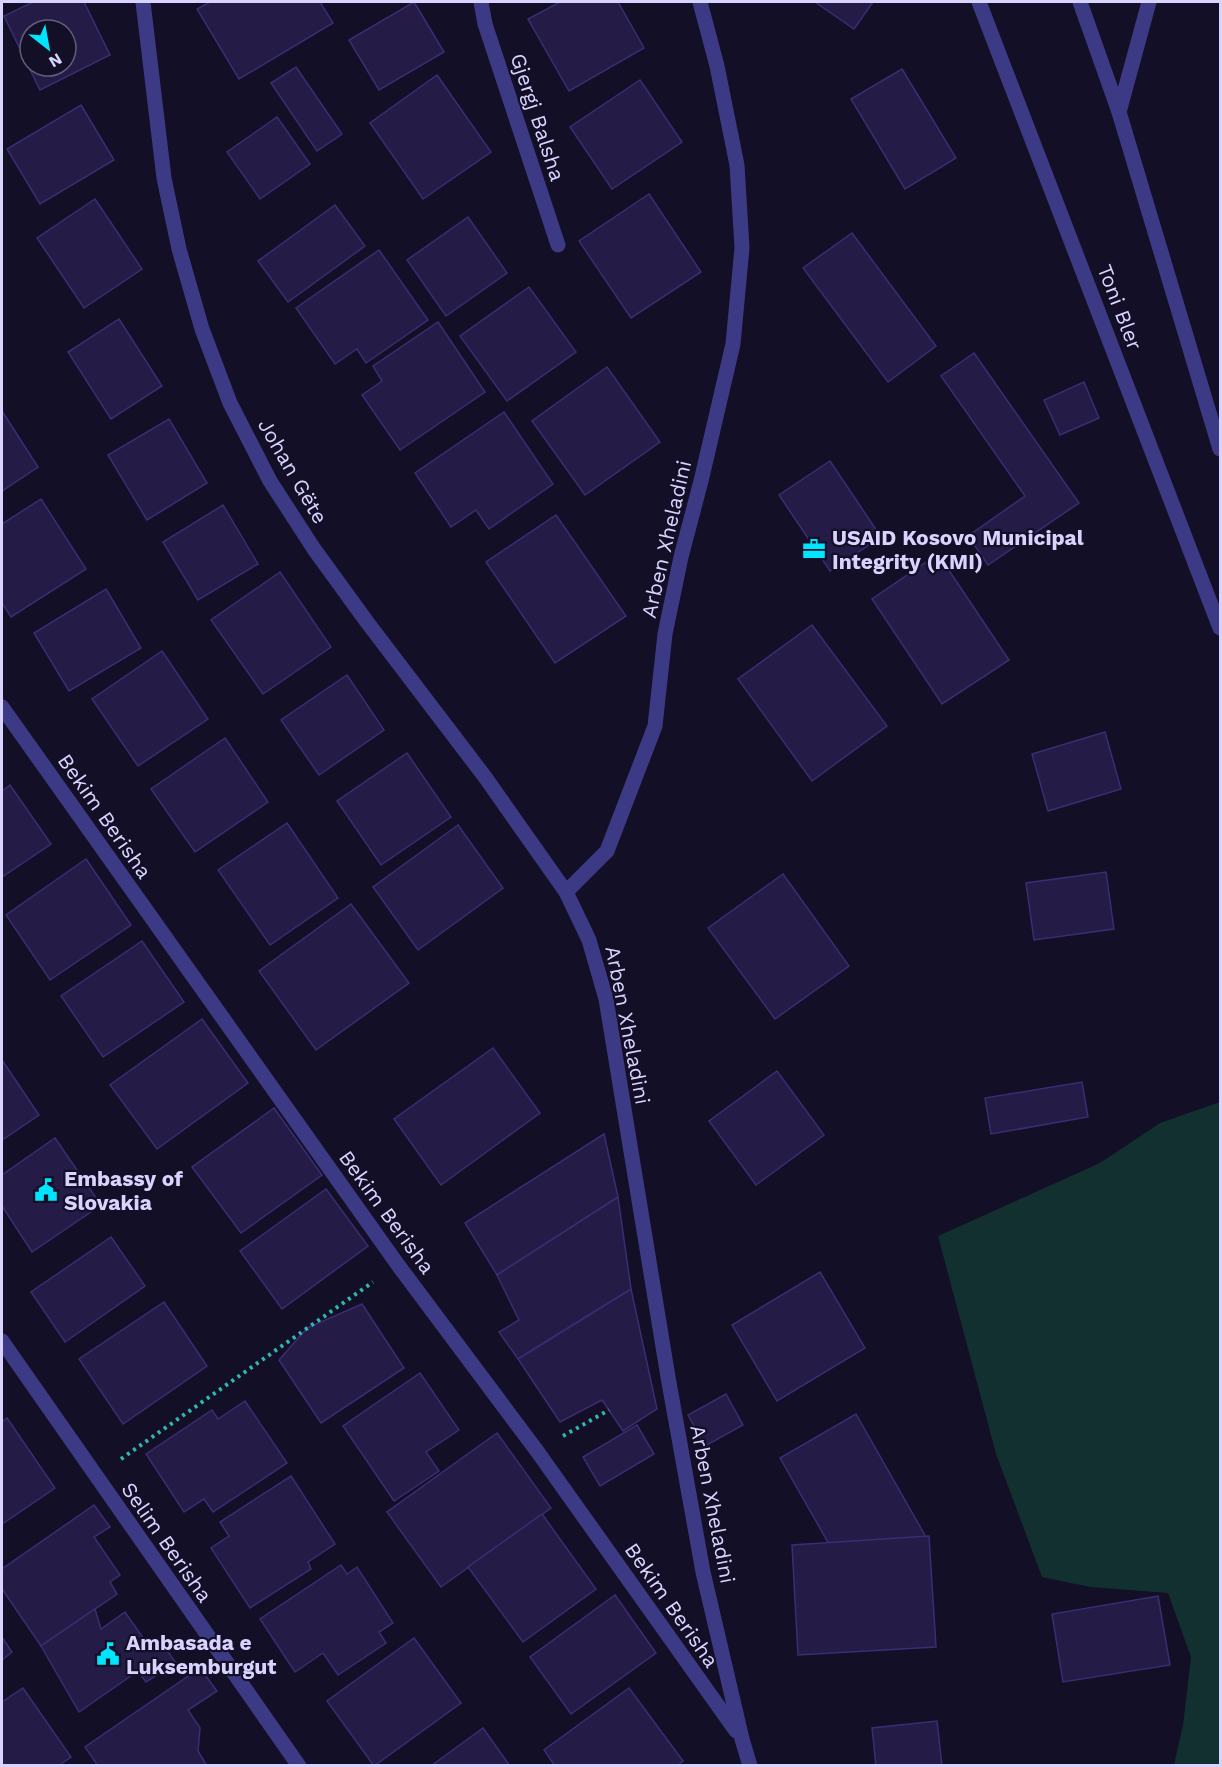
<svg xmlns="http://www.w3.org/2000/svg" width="1222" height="1767" viewBox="0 0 1222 1767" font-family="'Work Sans',sans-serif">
<rect width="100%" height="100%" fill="#130f26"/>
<polygon fill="#12302f" points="1220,1102 1220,1765 1174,1765 1183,1725 1191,1657 1168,1593 1090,1587 1042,1577 996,1454 938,1236 1100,1163 1160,1123"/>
<g fill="#241b47" stroke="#3b2d73" stroke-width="1.5" fill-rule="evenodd">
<path d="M33 2H84L110 55 40 90 4 16ZM30 30H66V66H30Z"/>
<polygon points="210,2 320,2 333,23 239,79 197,9"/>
<polygon points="414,2 444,52 379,90 349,40"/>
<polygon points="560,2 618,2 644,48 569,91 528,19"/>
<polygon points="815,2 873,2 854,29"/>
<polygon points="296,67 342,134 317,151 271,83"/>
<polygon points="902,69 956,158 905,189 851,99"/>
<polygon points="437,75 491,152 423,199 370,123"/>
<polygon points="640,80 682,142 612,189 570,127"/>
<polygon points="81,105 114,160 40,204 7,149"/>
<polygon points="277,117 310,164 260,199 227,152"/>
<polygon points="649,194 701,272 631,318 579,241"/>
<polygon points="95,199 142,269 84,308 37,238"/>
<polygon points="335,205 365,246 288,302 258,261"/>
<polygon points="468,217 507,273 446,316 407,260"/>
<polygon points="852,233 936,346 888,382 803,268"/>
<polygon points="379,250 428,320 366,363 357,349 335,364 296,308"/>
<polygon points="529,287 576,352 507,401 460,336"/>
<polygon points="119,319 162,386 111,419 68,352"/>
<polygon points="438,322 485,392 400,450 362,395 382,381 373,366"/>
<polygon points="974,353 1079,503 988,565 968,536 1025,496 941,376"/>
<polygon points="607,367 660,442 585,495 532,421"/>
<polygon points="1084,382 1099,418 1060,435 1044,400"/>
<polygon points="2,411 38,467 2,491"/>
<polygon points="504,412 553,484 489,529 476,510 451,527 415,473"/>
<polygon points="169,419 207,483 147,520 108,455"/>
<polygon points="830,461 881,537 830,571 779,495"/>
<polygon points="41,499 86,569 11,617 2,603 2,524"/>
<polygon points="223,505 258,564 198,600 163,542"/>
<polygon points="556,515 626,616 555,663 486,562"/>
<polygon points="938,554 1009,660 942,704 872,599"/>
<polygon points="280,572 331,647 263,694 211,620"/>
<polygon points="106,589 141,648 69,691 34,633"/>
<polygon points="812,625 887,726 812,781 738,679"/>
<polygon points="162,651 208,719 138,766 92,699"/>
<polygon points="347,675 384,730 319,775 281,720"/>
<polygon points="1105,732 1121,789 1048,811 1032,754"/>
<polygon points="225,738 268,802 195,852 151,789"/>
<polygon points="407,753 451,817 381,865 337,801"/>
<polygon points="10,785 51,844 2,877 2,791"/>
<polygon points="287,823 338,898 270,945 218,870"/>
<polygon points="458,825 503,888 418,950 373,887"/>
<polygon points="86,859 131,925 50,980 6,915"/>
<polygon points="1106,872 1114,929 1034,940 1026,883"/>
<polygon points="783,874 849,966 775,1019 708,928"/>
<polygon points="351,904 409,983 316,1050 259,971"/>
<polygon points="142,941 184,1002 103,1057 61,996"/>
<polygon points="202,1019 248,1083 157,1149 110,1085"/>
<polygon points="493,1048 540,1113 441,1185 394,1119"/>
<polygon points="2,1060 39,1115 2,1140"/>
<polygon points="777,1071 824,1135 756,1185 709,1121"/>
<polygon points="1082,1082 1088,1117 991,1134 985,1098"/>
<polygon points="274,1108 322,1175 241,1233 192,1167"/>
<polygon points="604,1134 618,1197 497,1275 465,1223"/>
<polygon points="55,1138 101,1205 32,1252 2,1206 2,1175"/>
<polygon points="326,1189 368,1246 282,1309 240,1251"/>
<polygon points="618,1197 631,1289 518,1359 499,1332 519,1320 497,1275"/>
<polygon points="111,1237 145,1286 65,1342 31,1292"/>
<polygon points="820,1272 865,1348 777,1401 732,1325"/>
<polygon points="631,1289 657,1409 623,1431 602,1400 560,1422 518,1359"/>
<polygon points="164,1302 207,1366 123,1424 79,1359"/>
<polygon points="362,1304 404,1368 321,1423 279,1360 307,1328"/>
<polygon points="420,1373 459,1430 426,1452 439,1471 394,1501 343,1426"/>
<polygon points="726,1394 743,1425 705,1446 688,1415"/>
<polygon points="245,1401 287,1463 213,1512 204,1499 184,1512 146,1454 212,1410 218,1419"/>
<polygon points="856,1414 926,1537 850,1581 780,1458"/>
<polygon points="7,1418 55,1488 2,1524 2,1422"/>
<polygon points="637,1425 654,1454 600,1486 583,1457"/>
<polygon points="497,1433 551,1508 441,1587 387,1512"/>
<polygon points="291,1476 335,1544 308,1562 311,1569 250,1608 211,1548 229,1536 220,1522"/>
<polygon points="94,1505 110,1527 94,1537 120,1575 110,1582 117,1594 41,1646 2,1589 2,1569"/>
<polygon points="542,1514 596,1589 523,1642 468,1567"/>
<polygon points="929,1536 936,1647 798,1655 792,1545"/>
<polygon points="341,1565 347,1574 357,1567 393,1623 379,1632 386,1643 338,1675 323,1653 295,1672 260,1619"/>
<polygon points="615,1595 656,1653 571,1714 530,1657"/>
<polygon points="1158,1596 1170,1665 1063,1682 1052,1614"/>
<polygon points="95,1609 101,1629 125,1612 148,1645 158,1638 176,1663 146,1682 138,1671 79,1712 41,1646"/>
<polygon points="2,1637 12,1652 2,1660"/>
<polygon points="414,1638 461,1703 374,1766 327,1701"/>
<polygon points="200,1668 217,1691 188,1710 200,1728 198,1751 207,1766 98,1766 85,1747"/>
<polygon points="23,1688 71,1757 58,1766 2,1766 2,1702"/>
<polygon points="629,1688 683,1761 677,1766 555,1766 544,1750"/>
<polygon points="937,1721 942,1766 876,1766 872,1728"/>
<polygon points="483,1728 510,1766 431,1766"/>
</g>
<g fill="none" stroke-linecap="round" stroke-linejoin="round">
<g stroke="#2fb8b0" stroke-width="4" stroke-dasharray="3 4.5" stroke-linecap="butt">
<polyline points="563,1436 609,1410"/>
<polyline points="121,1459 373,1282"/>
</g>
<g stroke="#3d3a85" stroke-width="15">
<polyline points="1080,2 1119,112"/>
<polyline points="1149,2 1119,112 1220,449"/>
</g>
<g stroke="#3d3a85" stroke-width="15">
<polyline points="143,2 164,178 179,249 202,329 230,403 270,481 314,549 367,622 485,777 566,892 589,940 606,999 668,1377 703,1572 742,1739 750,1766"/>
<polyline points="481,2 485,24 558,245"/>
<polyline points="979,2 1220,628"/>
<polyline points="2,707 398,1265 537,1451 736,1731"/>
<polyline points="566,892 607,851 655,726 665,634 681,557 701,481 733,344 742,248 737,165 717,66 700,2"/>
<polyline points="2,1341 299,1766"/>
</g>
</g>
<defs>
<g id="office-bare" transform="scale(1.8)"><path d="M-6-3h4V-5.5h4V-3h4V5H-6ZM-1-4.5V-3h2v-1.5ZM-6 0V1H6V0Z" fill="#00e5ff" stroke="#130f26" stroke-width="2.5" paint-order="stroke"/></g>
<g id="civic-bare" transform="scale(1.8)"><path d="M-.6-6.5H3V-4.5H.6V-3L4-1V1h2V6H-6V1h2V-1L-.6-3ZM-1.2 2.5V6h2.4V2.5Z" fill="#00e5ff" stroke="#130f26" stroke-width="2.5" paint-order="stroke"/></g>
</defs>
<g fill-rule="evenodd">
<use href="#office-bare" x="814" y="549"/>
<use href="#civic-bare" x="46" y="1190"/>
<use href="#civic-bare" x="108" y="1654"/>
</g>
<g text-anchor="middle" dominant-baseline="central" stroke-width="4.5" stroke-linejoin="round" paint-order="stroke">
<g font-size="21" fill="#d9d4ff" stroke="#130f26">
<text transform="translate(538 117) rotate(72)">Gjergj Balsha</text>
<text transform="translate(1120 307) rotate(69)">Toni Bler</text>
<text transform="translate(293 471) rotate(60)">Johan Gëte</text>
<text transform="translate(666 539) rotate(-77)">Arben Xheladini</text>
<text transform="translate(105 816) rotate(55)">Bekim Berisha</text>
<text transform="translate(628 1025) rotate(79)">Arben Xheladini</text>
<text transform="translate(387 1212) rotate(54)">Bekim Berisha</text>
<text transform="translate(713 1504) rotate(79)">Arben Xheladini</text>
<text transform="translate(167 1542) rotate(55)">Selim Berisha</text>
<text transform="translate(672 1605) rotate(55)">Bekim Berisha</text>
</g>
<g font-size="21" font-weight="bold" fill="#d9d4ff" stroke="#130f26" text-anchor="start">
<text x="832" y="537">USAID Kosovo Municipal<tspan x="832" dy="24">Integrity (KMI)</tspan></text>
<text x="64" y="1178">Embassy of<tspan x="64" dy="24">Slovakia</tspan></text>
<text x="126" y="1642">Ambasada e<tspan x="126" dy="24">Luksemburgut</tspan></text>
</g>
</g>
<rect width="1222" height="1767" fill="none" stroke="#d9d4ff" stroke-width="6"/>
<g transform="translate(48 48) rotate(149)"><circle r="28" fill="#130f26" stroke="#625e7d" stroke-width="1.5"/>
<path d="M0-4.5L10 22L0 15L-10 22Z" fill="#00e5ff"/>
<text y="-9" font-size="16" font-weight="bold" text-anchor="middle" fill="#d9d4ff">N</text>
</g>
</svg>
